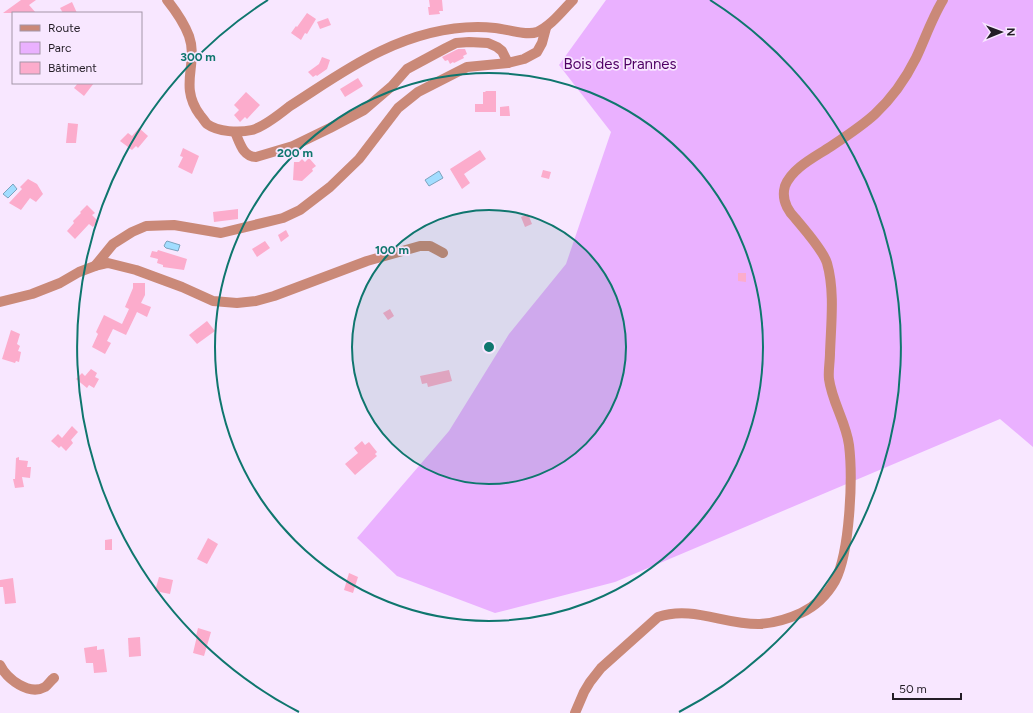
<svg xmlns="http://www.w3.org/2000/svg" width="1033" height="713" viewBox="0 0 1033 713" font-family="Figtree,sans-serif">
<rect width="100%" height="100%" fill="#f8e7ff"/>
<polygon fill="#eab1ff" points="606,0 1033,0 1033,447 1000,419 615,582 495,613 397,576 357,538 449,431 509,334 566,264 611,132 559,65"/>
<g fill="#a2ddff" stroke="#7ca3be">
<polygon points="439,171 443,178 429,186 425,180"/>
<polygon points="13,184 17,189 8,198 3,194"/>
<polygon points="167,241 180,245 178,251 166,248 164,246 166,242"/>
</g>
<g fill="#fcaccc">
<polygon points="21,0 36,0 29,5 36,13 3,13"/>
<polygon points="429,0 442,0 443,11 439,11 440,14 429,15 428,7 430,7"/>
<polygon points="72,2 77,13 63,13 60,8"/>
<polygon points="307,13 316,19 307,34 305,33 301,40 291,33 296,26 297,27"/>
<polygon points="328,18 331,25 320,29 317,22"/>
<polygon points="458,49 465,49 467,54 463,56 464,58 454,63 453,62 450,64 448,60 445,61 442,57"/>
<polygon points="322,57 330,60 327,69 317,76 316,75 313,77 308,72 319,64"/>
<polygon points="358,78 363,86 345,97 340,89"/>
<polygon points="78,83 94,83 84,96 74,88"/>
<polygon points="485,91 496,91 496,112 475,112 475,104 483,104 483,92 486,92"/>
<polygon points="246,92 260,105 247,119 245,117 240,122 234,115 239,110 234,105"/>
<polygon points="509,106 510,116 500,116 500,107"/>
<polygon points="68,123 78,124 76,143 66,143"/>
<polygon points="139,128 148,136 138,148 136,146 132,150 120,141 128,133 132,136"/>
<polygon points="183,148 199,156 192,174 178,167 183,157 180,156"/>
<polygon points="480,150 486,159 464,174 470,183 462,189 450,169"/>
<polygon points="309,158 316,166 312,169 313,171 302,181 293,180 294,162 299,162 302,159 305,162"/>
<polygon points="543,170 551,172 549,179 541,177"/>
<polygon points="28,179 37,184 43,194 36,202 30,198 21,210 9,203 22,189 20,187"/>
<polygon points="87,205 95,213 92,215 98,221 93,227 89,224 75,239 67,231 74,223 73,221 81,213 80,212"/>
<polygon points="238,209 238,219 214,222 213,212"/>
<polygon points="528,214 532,224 525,227 521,217"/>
<polygon points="286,230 289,236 281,242 278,235"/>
<polygon points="265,241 270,248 257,257 252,249"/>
<polygon points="158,250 187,259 184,270 163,267 163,265 157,263 158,259 150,257 152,251 157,252"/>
<polygon points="738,273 746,273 746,282 738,281"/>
<polygon points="133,283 145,283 145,295 141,303 151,307 147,317 137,312 126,335 113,329 107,341 111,343 105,354 92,347 98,334 96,332 104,315 122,324 129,309 125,307 133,288"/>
<polygon points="390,309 394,316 388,320 383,313"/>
<polygon points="207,321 215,331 197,344 189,335"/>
<polygon points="11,330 20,334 17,344 20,346 18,351 21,352 19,362 16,361 15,363 2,359"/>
<polygon points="91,369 97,373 95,377 99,379 94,388 89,385 87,388 76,379 82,373 85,376"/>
<polygon points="449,370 452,381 428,387 427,383 422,384 420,376"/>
<polygon points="72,426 78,432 71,440 73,443 66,451 61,446 59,448 51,441 58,434 62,438"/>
<polygon points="362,441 365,445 369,442 377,452 375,454 377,456 355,475 345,464 358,453 354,448"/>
<polygon points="19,457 19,460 28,461 27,467 31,467 30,478 22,477 24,487 15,488 13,479 15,479 16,458"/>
<polygon points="208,538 218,544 207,564 197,559"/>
<polygon points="112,539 112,550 105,550 105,540"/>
<polygon points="349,573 358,577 353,593 344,590"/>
<polygon points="159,577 173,580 170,594 155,591"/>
<polygon points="13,578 16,603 5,604 3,587 0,587 0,580"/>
<polygon points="198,628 211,632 204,656 193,653 197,636 196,636"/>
<polygon points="140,637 141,656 129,657 128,638"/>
<polygon points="97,646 97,650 104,649 107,672 94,673 93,663 86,663 84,648"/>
</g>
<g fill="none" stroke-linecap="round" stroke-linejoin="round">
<g stroke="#ca8978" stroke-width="10">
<path d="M167 0C175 10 184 23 189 36 199 64 178 85 200 115 202 117 205 122 207 124 218 132 239 133 252 130 264 127 280 114 290 106 320 87 349 66 381 51 415 35 456 24 495 28 506 29 527 36 537 32 551 26 562 11 573 0"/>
<path d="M235 132C240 143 243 157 256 157L293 146 330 128 364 110 392 86 407 69 446 48 456 43 469 42 488 43 497 47 502 51 508 63"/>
<polyline points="95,266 113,244 132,232 146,226 174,225 221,233 283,218 300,210 330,187 359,159 398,108 418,92 467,67 508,63 524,59 537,52 542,43 546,28"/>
<polyline points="0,302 32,294 60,283 79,272 95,266 108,263 136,270 182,287 213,301 237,303 256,301 274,296 367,261 420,246 430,246 443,253"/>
<path d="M0 665C7 679 29 696 45 687 48 685 51 680 54 678"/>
<path d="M575 713 584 692 590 682 601 668 658 617C692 605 725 625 760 624 774 623 788 619 801 613 816 606 827 595 835 581 850 552 853 478 849 445 846 422 832 402 829 379 828 371 830 362 830 353 831 324 835 291 827 263 823 250 804 229 795 218 792 215 789 211 787 207 784 201 783 193 785 186 792 168 815 157 830 147 845 137 862 126 875 114 891 99 906 78 916 58 925 39 932 18 943 0"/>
</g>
</g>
<circle cx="489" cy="347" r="137" fill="#0f766e" fill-opacity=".12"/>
<g fill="none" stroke="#0f766e" stroke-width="2">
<circle cx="489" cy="347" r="137"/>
<circle cx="489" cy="347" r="274"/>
<path d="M299 712A411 411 0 0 1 268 0M710 0A411 411 0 0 1 679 712"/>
</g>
<g text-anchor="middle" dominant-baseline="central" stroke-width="3.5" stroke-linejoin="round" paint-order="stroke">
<g font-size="15" fill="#4f0064" stroke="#f8e7ff">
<text x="620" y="64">Bois des Prannes</text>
</g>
</g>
<circle cx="489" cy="347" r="6" fill="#0f766e" stroke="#f8e7ff" stroke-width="2"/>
<g font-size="12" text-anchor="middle" font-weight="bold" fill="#0f766e" stroke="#f8e7ff" stroke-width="3.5" stroke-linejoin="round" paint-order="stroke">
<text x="198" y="61">300 m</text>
<text x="295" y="157">200 m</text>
<text x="392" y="254">100 m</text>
</g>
<rect x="12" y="12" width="130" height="72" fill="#f8e7ff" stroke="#a396a8"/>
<rect x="20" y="25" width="20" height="6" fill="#ca8978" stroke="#a396a8"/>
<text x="48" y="32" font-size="12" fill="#231d26">Route</text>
<rect x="20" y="42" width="20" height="12" fill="#eab1ff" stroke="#a396a8"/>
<text x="48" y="52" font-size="12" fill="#231d26">Parc</text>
<rect x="20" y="62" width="20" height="12" fill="#fcaccc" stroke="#a396a8"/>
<text x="48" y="72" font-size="12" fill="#231d26">Bâtiment</text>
<g transform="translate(1001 32) rotate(89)" stroke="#f8e7ff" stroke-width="3" paint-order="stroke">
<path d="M0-3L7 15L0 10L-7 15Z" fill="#231d26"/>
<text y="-6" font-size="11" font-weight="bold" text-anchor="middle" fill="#231d26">N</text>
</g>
<path d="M893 693v6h68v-6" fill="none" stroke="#231d26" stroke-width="2"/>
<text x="899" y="693" font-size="12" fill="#231d26" stroke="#f8e7ff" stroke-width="3" paint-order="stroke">50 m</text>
</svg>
